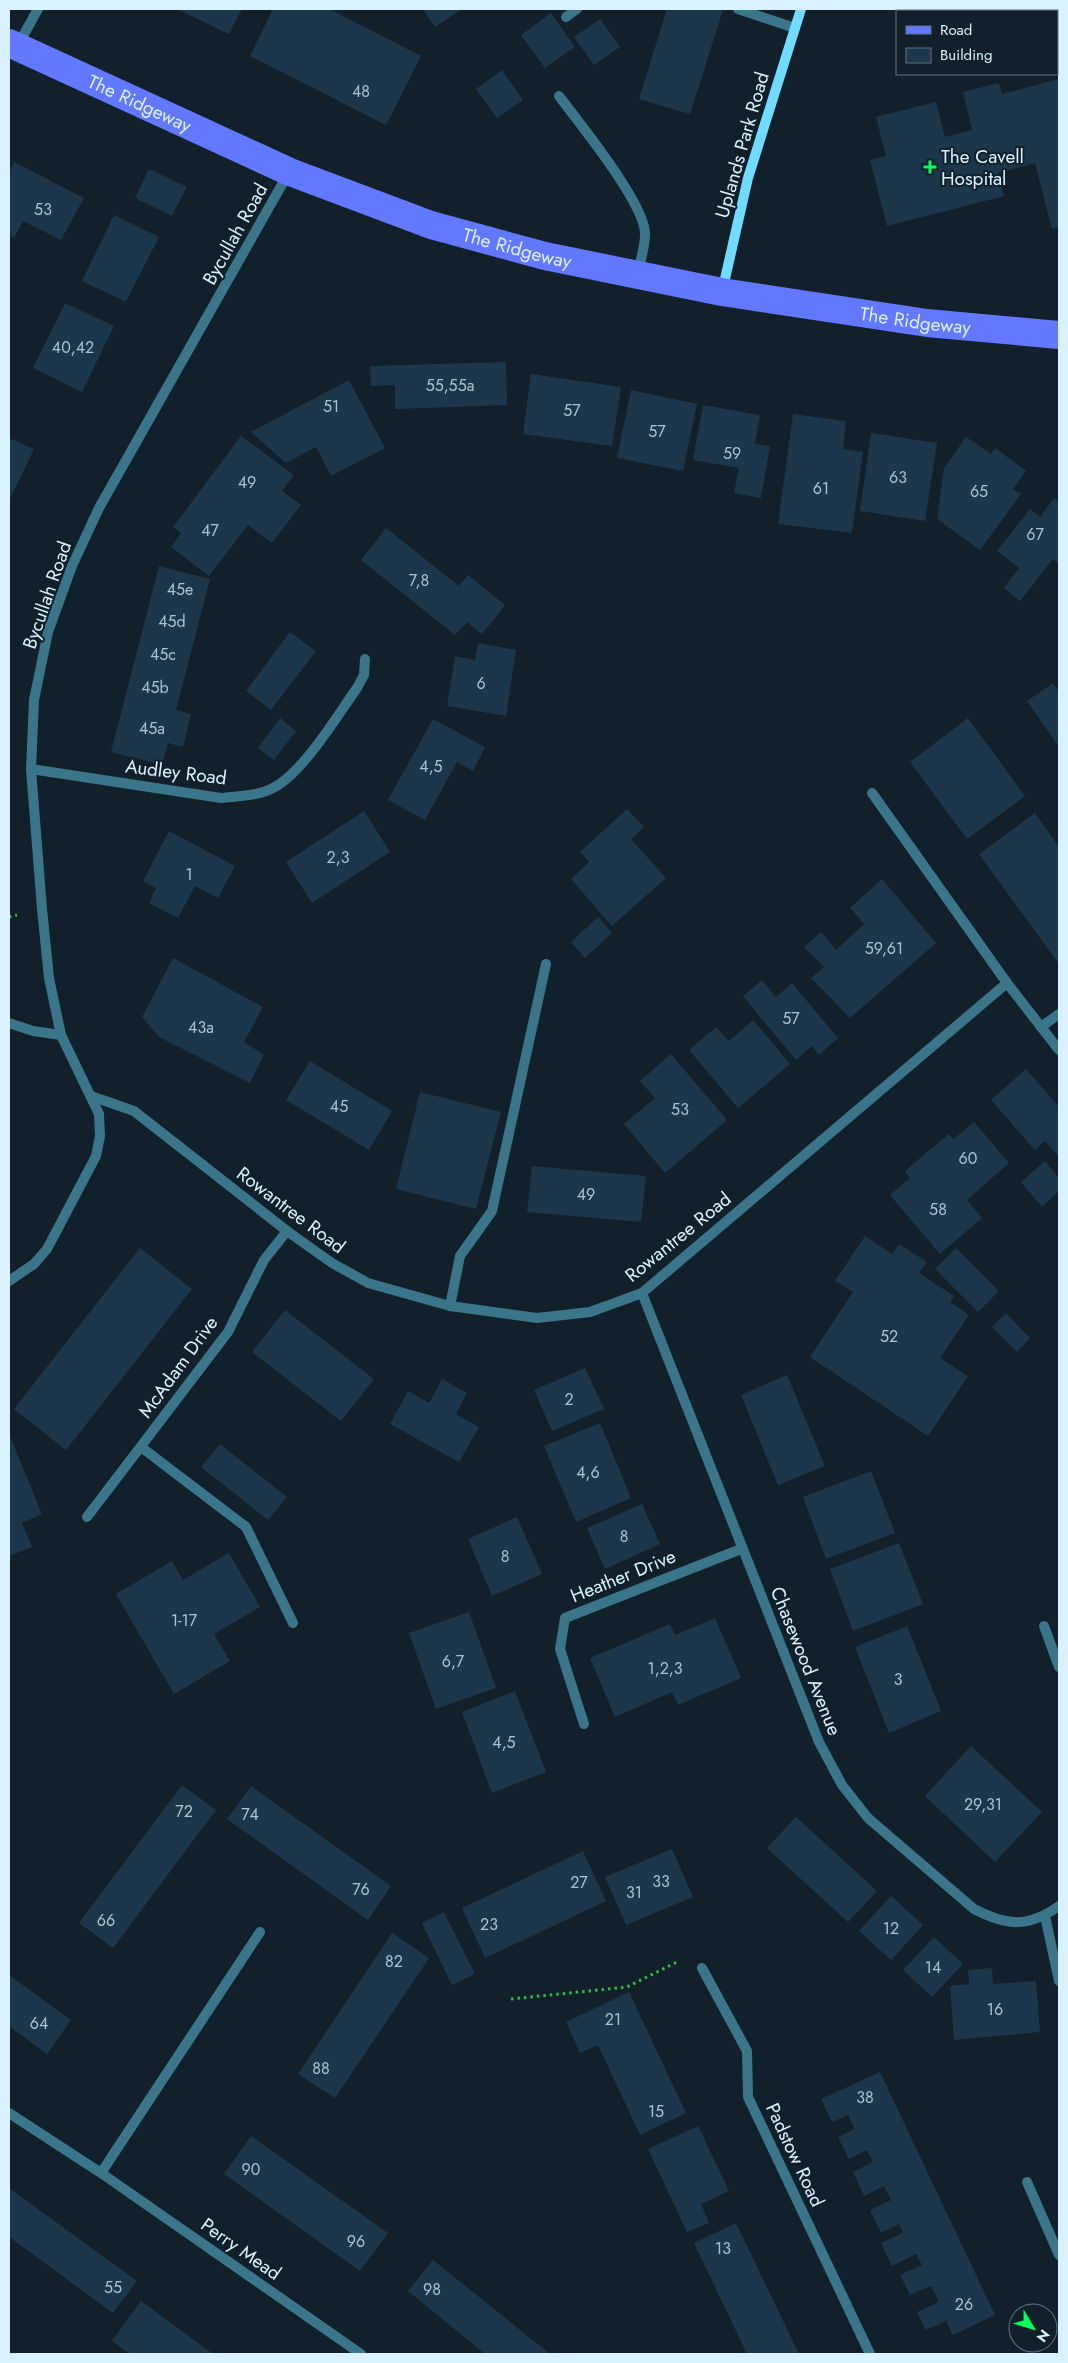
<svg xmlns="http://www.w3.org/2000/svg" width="1068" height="2363" viewBox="0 0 1068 2363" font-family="Jost,sans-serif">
<rect width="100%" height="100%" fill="#11202b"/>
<g fill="#1c374c">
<polygon points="177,9 242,9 229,34"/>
<polygon points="273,9 329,9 421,56 386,125 250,56"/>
<polygon points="423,9 462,9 435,27"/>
<polygon points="667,9 723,10 690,114 639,99"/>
<polygon points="551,13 575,47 545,68 521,35"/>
<polygon points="600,19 620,47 594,65 574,37"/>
<polygon points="502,70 523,100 497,118 476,89"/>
<polygon points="1059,79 1059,227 1052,229 1035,163 998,173 1004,196 887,226 870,160 886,156 876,117 936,102 945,137 972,130 963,92 999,83 1002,94"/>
<polygon points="14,162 84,198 61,240 23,221 14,238 9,235 9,173"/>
<polygon points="149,169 187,187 172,216 135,198"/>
<polygon points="114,215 159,237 126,302 82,281"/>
<polygon points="65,303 114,326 82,392 33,368"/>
<polygon points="506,362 507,405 395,409 395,385 371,386 370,366"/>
<polygon points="531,374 621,387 612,446 523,434"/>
<polygon points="349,380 385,448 331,476 316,447 286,463 251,432"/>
<polygon points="631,390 697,404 683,471 617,458"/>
<polygon points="703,405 760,415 755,444 770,446 761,498 734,493 739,468 693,460"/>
<polygon points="793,414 846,421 843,449 863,452 852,533 778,524"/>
<polygon points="871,433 937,443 925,521 860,511"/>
<polygon points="241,436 294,475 282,491 301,505 272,543 248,525 209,576 171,547 181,533 173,527"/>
<polygon points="966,437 991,454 995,448 1026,471 1013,489 1021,494 980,550 937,519 944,468"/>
<polygon points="9,438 34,449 9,501"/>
<polygon points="1054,498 1059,502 1059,564 1053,559 1020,601 1004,588 1019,568 997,551 1030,509 1040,517"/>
<polygon points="386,528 459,586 468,575 505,605 482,634 467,622 455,635 361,560"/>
<polygon points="159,566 210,579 176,710 191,714 183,747 168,743 162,765 111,752"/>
<polygon points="290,632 316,651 271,710 246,691"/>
<polygon points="478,643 516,650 506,716 447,706 455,656 475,660"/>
<polygon points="1053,683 1059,692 1059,747 1027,701"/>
<polygon points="280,718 296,731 274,760 258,748"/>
<polygon points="968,718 1025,796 967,839 910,762"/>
<polygon points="433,719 485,747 473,771 457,762 425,820 388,800"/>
<polygon points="627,809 644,827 631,839 666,878 612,926 571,879 589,862 580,852"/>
<polygon points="364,811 390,852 312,903 286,862"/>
<polygon points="1035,813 1059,847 1059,964 979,854"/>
<polygon points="169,831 235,866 218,898 195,886 178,918 149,903 156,888 143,881"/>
<polygon points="882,879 936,943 850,1018 811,978 824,967 804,947 821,932 836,950 864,924 850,908"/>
<polygon points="598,917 612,933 585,958 571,942"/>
<polygon points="173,958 263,1007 244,1042 264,1055 250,1083 159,1037 142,1017"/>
<polygon points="762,980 776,997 792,983 838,1038 819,1055 812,1046 796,1060 743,996"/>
<polygon points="753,1020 790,1064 738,1108 689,1050 716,1027 729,1041"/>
<polygon points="671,1054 727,1120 665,1173 624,1124 655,1098 640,1081"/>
<polygon points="310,1061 392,1111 369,1150 286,1100"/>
<polygon points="1026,1069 1059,1107 1059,1157 1045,1141 1035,1150 991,1100"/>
<polygon points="420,1092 501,1112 476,1209 396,1189"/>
<polygon points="974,1122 1009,1163 967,1200 982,1218 940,1254 890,1195 910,1178 905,1171 926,1153 949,1134 954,1139"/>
<polygon points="1045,1161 1059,1178 1059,1191 1042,1207 1021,1182"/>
<polygon points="532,1166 646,1176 641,1222 527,1212"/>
<polygon points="865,1236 892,1254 899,1244 927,1262 919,1273 954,1296 950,1302 969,1315 940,1358 968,1376 928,1436 810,1357 853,1292 835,1281"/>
<polygon points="140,1248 192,1289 66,1450 14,1409"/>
<polygon points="956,1248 999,1291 978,1312 935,1269"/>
<polygon points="285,1310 374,1379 341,1421 252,1352"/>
<polygon points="1006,1313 1030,1338 1017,1352 992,1327"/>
<polygon points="585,1368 604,1409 552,1431 534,1390"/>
<polygon points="787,1375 825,1466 778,1485 741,1395"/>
<polygon points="442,1379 467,1393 456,1414 479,1427 459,1462 390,1424 408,1391 429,1403"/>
<polygon points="600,1423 631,1498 576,1522 544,1446"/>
<polygon points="9,1434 42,1514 22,1523 32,1547 9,1556"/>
<polygon points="220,1444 287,1497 268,1520 201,1467"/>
<polygon points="871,1471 895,1533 826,1559 803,1497"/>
<polygon points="642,1504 660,1544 605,1569 587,1528"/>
<polygon points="517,1517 542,1574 492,1596 468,1539"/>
<polygon points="899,1543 923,1604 853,1631 830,1569"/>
<polygon points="229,1553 260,1607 214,1634 230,1661 174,1694 116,1594 172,1561 183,1580"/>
<polygon points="469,1612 496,1688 436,1709 409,1633"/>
<polygon points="715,1618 741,1678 678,1705 672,1692 615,1717 590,1658 670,1624 675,1635"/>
<polygon points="907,1626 941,1711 889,1733 855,1647"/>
<polygon points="515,1691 546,1772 492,1793 462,1712"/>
<polygon points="971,1746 1042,1812 995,1862 925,1796"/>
<polygon points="182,1785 216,1810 113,1948 79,1923"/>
<polygon points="251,1786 391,1886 368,1920 227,1819"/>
<polygon points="796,1817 877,1891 848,1922 767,1848"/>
<polygon points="672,1849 693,1897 626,1925 605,1877"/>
<polygon points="583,1851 606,1901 485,1958 462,1908"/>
<polygon points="891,1896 923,1925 891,1960 859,1931"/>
<polygon points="444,1912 475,1974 452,1985 422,1923"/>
<polygon points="392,1933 429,1958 335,2098 298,2074"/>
<polygon points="934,1937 963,1964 932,1997 903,1970"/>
<polygon points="992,1968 993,1984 1036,1981 1040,2032 954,2040 950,1986 969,1984 968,1970"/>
<polygon points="9,1975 71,2020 47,2054 9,2026"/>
<polygon points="629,1992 686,2113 640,2135 598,2045 580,2053 566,2022"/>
<polygon points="880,2072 995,2315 953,2335 946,2321 926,2330 917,2312 939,2302 931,2286 910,2295 900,2275 922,2265 916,2254 892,2266 881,2243 903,2233 899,2224 881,2233 870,2210 891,2200 884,2186 864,2196 853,2172 873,2162 867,2150 849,2159 838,2137 855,2129 848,2115 832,2122 821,2099"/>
<polygon points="698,2126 729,2191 701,2204 709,2223 687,2232 648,2149"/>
<polygon points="251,2136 388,2233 360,2271 224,2174"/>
<polygon points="9,2188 137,2281 113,2313 9,2237"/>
<polygon points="736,2223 799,2354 747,2354 694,2243"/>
<polygon points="433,2260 550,2354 485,2354 408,2291"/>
<polygon points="141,2301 213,2354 130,2354 112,2341"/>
</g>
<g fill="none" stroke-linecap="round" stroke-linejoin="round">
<g stroke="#2fbe48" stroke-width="3" stroke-dasharray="2.5 4" stroke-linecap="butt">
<polyline points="9,917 17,915"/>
<polyline points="511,1999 627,1987 677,1962"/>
</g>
<g stroke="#3b758a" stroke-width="10">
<polyline points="738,9 795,28"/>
<polyline points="980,9 981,11"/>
<polyline points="566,17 577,9"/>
<polyline points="18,45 38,9"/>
<path d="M559 96C580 124 642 200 645 232 646 244 640 261 638 273"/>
<polyline points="872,793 1007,983"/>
<polyline points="1041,1027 1059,1014"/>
<polyline points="450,1306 460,1256 492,1211 546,964"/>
<polyline points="141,1447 246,1527 293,1623"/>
<polyline points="1045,1916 1059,1981"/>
<polyline points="1027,2182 1059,2255"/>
</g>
<g stroke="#3b758a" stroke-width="10">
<path d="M31 769 221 798C238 796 258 796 273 788 303 773 337 716 357 688L364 675 365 659"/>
<polyline points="9,1023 33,1031 61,1035"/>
<polyline points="91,1096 134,1111 287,1231 332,1263 368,1283 450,1306 537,1318 590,1312 642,1293 1007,983 1059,1050"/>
<polyline points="9,1281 34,1264 47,1249 96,1156 100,1136 99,1114 61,1035 49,978 42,909 31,769 34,700 48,632 72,566 99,508 289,172"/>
<path d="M642 1293 819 1742 842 1785 868 1818 974 1909C1007 1926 1028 1928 1059 1906"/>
<polyline points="87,1517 228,1332 264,1260 287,1231"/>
<polyline points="1044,1626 1059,1667"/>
<polyline points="584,1724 560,1649 565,1618 741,1549"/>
<polyline points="702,1968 747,2051 748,2097 870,2354"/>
<polyline points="9,2113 101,2173 361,2354"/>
<polyline points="101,2173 260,1932"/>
</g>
<polyline stroke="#71dbff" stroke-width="10" points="722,292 748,178 801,9"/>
<path stroke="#6178ff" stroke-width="28" id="s1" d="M9 43 290 172 431 225 545 256 722 292 927 323 1059 335"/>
</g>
<path fill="#06ff59" stroke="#11202b" stroke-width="2" d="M927.5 159.5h5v5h5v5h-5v5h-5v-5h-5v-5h5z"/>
<g text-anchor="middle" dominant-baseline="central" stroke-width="4" stroke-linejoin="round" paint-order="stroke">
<g font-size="16" fill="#aac3d2">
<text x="361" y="91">48</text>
<text x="43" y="209">53</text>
<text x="73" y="347">40,42</text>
<text x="450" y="385">55,55a</text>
<text x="331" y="406">51</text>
<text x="572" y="410">57</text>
<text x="657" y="431">57</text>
<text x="732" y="453">59</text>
<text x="898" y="477">63</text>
<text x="247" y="482">49</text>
<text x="821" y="488">61</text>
<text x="979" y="491">65</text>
<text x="210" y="530">47</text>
<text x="1035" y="534">67</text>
<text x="419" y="580">7,8</text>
<text x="180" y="589">45e</text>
<text x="172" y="621">45d</text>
<text x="163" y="654">45c</text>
<text x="481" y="683">6</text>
<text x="155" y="687">45b</text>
<text x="152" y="728">45a</text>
<text x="431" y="766">4,5</text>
<text x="338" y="857">2,3</text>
<text x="189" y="874">1</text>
<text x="884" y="948">59,61</text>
<text x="791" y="1018">57</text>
<text x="201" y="1027">43a</text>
<text x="339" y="1106">45</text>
<text x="680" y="1109">53</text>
<text x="968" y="1158">60</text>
<text x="586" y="1194">49</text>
<text x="938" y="1209">58</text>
<text x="889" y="1336">52</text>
<text x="569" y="1399">2</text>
<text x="588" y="1472">4,6</text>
<text x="624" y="1536">8</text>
<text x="505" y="1556">8</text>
<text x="184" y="1620">1-17</text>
<text x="453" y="1661">6,7</text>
<text x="665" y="1668">1,2,3</text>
<text x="898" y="1679">3</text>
<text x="504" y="1742">4,5</text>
<text x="983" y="1804">29,31</text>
<text x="184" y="1811">72</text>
<text x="250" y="1814">74</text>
<text x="661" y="1881">33</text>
<text x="579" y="1882">27</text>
<text x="361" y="1889">76</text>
<text x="634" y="1892">31</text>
<text x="106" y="1920">66</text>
<text x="489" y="1924">23</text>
<text x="891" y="1928">12</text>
<text x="394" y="1961">82</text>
<text x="933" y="1967">14</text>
<text x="995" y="2009">16</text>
<text x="613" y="2019">21</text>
<text x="39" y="2023">64</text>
<text x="321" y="2068">88</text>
<text x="865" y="2097">38</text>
<text x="656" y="2111">15</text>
<text x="251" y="2169">90</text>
<text x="356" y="2241">96</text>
<text x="723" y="2248">13</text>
<text x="113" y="2287">55</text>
<text x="432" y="2289">98</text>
<text x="964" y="2304">26</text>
</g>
<g font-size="19" fill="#daf2ff" stroke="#11202b">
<text stroke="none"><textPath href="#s1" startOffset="144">The Ridgeway</textPath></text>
<text transform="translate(742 145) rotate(-74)">Uplands Park Road</text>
<text transform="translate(235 234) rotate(-61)">Bycullah Road</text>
<text stroke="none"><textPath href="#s1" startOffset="549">The Ridgeway</textPath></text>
<text stroke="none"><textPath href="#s1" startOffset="954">The Ridgeway</textPath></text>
<text transform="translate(47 595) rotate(-71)">Bycullah Road</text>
<text transform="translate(176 772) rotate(7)">Audley Road</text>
<text transform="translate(291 1210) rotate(37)">Rowantree Road</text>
<text transform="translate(678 1237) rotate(-39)">Rowantree Road</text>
<text transform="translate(178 1367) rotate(-54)">McAdam Drive</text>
<text transform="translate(623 1576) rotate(-22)">Heather Drive</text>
<text transform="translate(806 1661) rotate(68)">Chasewood Avenue</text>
<text transform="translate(795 2155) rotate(65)">Padstow Road</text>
<text transform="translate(241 2249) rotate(35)">Perry Mead</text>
</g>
<g font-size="19" fill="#daf2ff" stroke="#11202b" text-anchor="start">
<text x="941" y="156">The Cavell<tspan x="941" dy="22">Hospital</tspan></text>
</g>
</g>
<rect width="1068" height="2363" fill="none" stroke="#daf2ff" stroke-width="20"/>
<rect x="896" y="10" width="162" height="65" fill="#11202b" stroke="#617480"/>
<rect x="906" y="26" width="25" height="8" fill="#6178ff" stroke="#617480"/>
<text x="940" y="35" font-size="15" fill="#daf2ff">Road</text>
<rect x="906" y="48" width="25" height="15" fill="#1c374c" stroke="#617480"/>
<text x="940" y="60" font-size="15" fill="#daf2ff">Building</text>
<g transform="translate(1033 2328) rotate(128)"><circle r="24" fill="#11202b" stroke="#617480"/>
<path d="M0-4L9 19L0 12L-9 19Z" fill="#06ff59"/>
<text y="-8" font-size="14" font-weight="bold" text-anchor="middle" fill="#daf2ff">N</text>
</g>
</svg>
